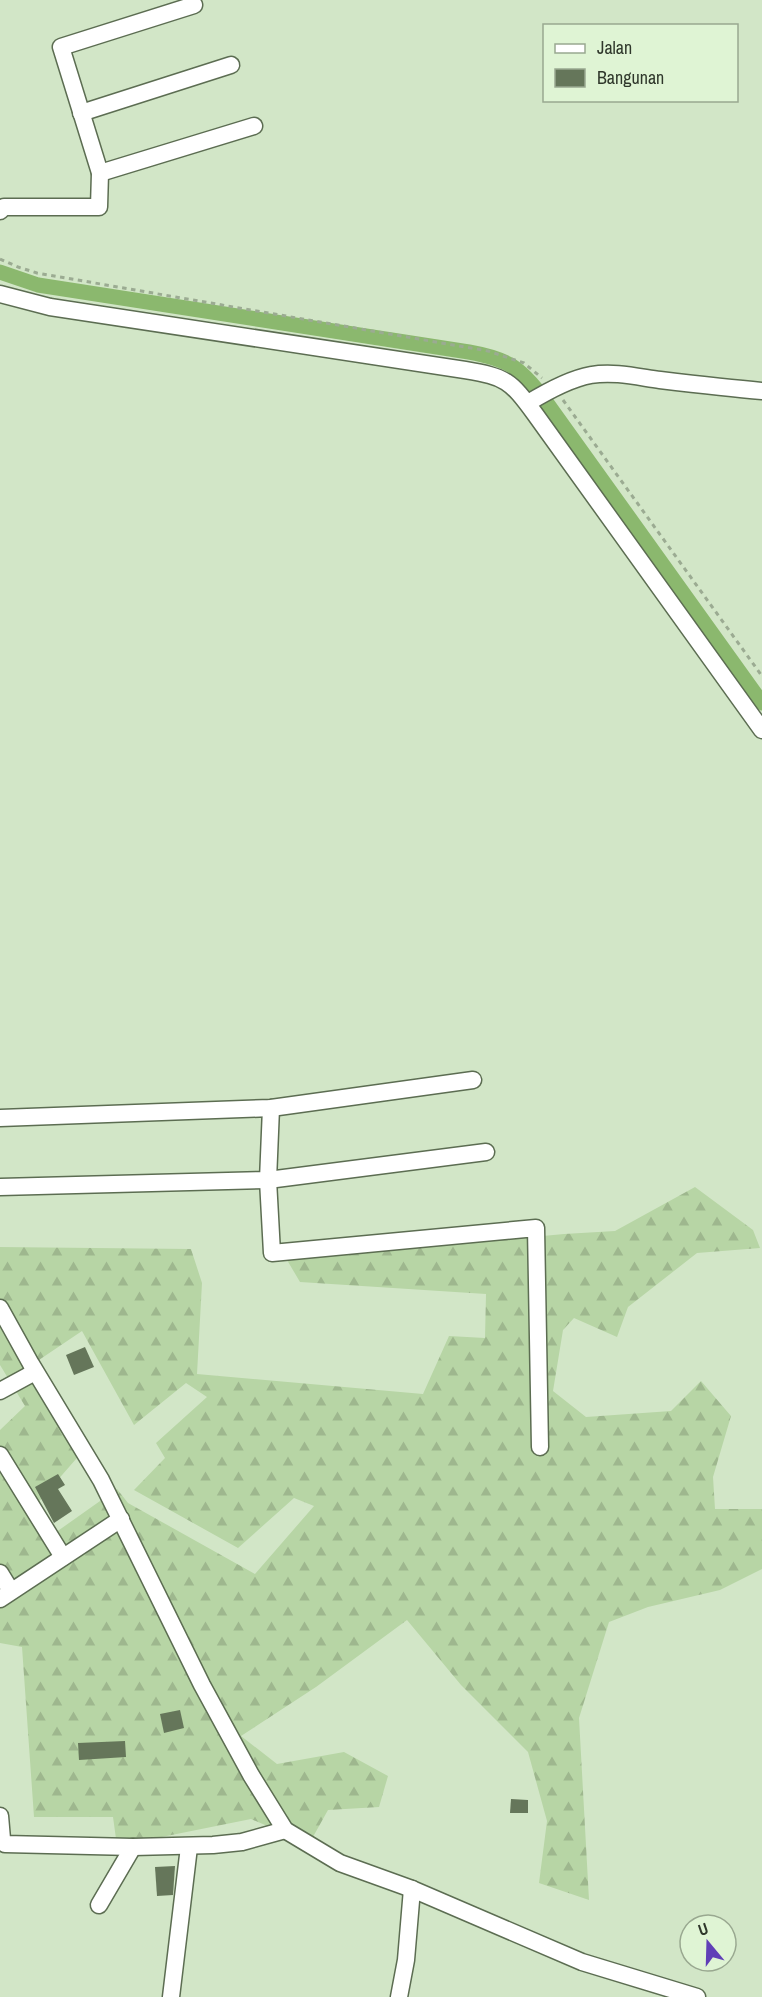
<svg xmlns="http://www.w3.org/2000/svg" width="762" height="1997" viewBox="0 0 762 1997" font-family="'Archivo Narrow',sans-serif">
<defs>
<pattern id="forest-firs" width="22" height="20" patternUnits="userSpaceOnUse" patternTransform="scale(1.5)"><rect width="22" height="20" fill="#b7d5a5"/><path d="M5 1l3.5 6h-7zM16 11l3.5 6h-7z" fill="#9eb78e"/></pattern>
</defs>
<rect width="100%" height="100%" fill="#d2e6c7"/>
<path fill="url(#forest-firs)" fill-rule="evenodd" d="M695 1187 753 1230 760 1248 697 1253 628 1307 617 1337 574 1318 563 1330 553 1391 586 1417 671 1411 701 1381 731 1416 713 1477 715 1509H762V1569L720 1590 648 1607 609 1622 579 1718 589 1900 539 1883 547 1821 528 1752 461 1685 407 1620 316 1687 241 1736 277 1764 344 1752 388 1776 379 1807 328 1810 309 1844 251 1819 117 1846 113 1817H34L22 1647 0 1643V1430L25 1406 0 1365V1247L191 1249 202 1283 197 1374 423 1394 449 1336 485 1338 486 1294 300 1282 287 1260 564 1234 615 1231ZM82 1331 134 1425 186 1383 207 1397 156 1443 165 1458 134 1490 238 1548 294 1498 314 1506 255 1574 128 1503 117 1489 45 1540 28 1514 83 1451 30 1366Z"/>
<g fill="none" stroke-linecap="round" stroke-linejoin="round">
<path stroke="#8bb86e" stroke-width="15" d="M0 272 38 285 469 352C508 359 520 367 544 399L762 703"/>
</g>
<g fill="#65765a">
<polygon points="85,1347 94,1367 74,1375 66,1355"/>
<polygon points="58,1474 65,1485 58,1489 72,1511 54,1523 35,1487"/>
<polygon points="180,1710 184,1728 164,1733 160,1714"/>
<polygon points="125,1741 126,1757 79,1760 78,1743"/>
<polygon points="511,1799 528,1800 528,1813 510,1813"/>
<polygon points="175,1866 173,1895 157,1896 155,1867"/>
</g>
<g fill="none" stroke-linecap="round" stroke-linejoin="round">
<g stroke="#5c6d52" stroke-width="19">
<g id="street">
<polyline points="81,113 231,65"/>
<polyline points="100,173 254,126"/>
<polyline points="0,211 4,207 99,207 100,173 61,47 194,5"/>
<path d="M0 294 50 307 465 370C506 377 510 380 535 414L762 730"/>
<path d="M528 403C546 392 569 379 591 375 614 371 638 377 660 380 694 384 728 388 762 391"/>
<polyline points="271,1108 268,1180 272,1253 536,1228 540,1447"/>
<polyline points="0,1118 271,1108 473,1080"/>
<polyline points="0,1187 268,1180 486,1152"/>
<polyline points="0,1308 31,1364 101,1480 202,1685 251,1775 285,1830 340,1863 412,1889 582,1962 697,1997"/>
<polyline points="0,1391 35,1372"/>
<polyline points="0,1455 63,1557"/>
<polyline points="0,1573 11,1591"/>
<polyline points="0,1599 121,1519"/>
<polyline points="0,1816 2,1839 5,1844 133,1847 213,1845 242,1842 285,1830"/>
<polyline points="99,1905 133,1847"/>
<polyline points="171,1997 189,1847"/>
<polyline points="399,1997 406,1960 412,1889"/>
</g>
</g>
<g stroke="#9bab92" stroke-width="3" stroke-dasharray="4.5 4.5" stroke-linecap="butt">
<polyline points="0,259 18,267 37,273 488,351 524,363 542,378"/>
<polyline points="563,400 762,676"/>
</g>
<use href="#street" stroke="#fff" stroke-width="16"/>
</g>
<rect x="543" y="24" width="195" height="78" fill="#dff4d4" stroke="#99a890" stroke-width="1.5"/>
<rect x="555" y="44" width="30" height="9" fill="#ffffff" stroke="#99a890" stroke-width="1.5"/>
<text x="597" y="54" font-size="18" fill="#2f372b">Jalan</text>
<rect x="555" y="69" width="30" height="18" fill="#65765a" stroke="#99a890" stroke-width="1.5"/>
<text x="597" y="84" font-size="18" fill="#2f372b">Bangunan</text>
<g transform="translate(708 1943) rotate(341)"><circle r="28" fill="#dff4d4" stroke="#99a890" stroke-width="1.5"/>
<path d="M0-4.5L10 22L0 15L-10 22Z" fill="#603fb7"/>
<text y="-9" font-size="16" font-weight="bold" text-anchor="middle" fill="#2f372b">U</text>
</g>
</svg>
